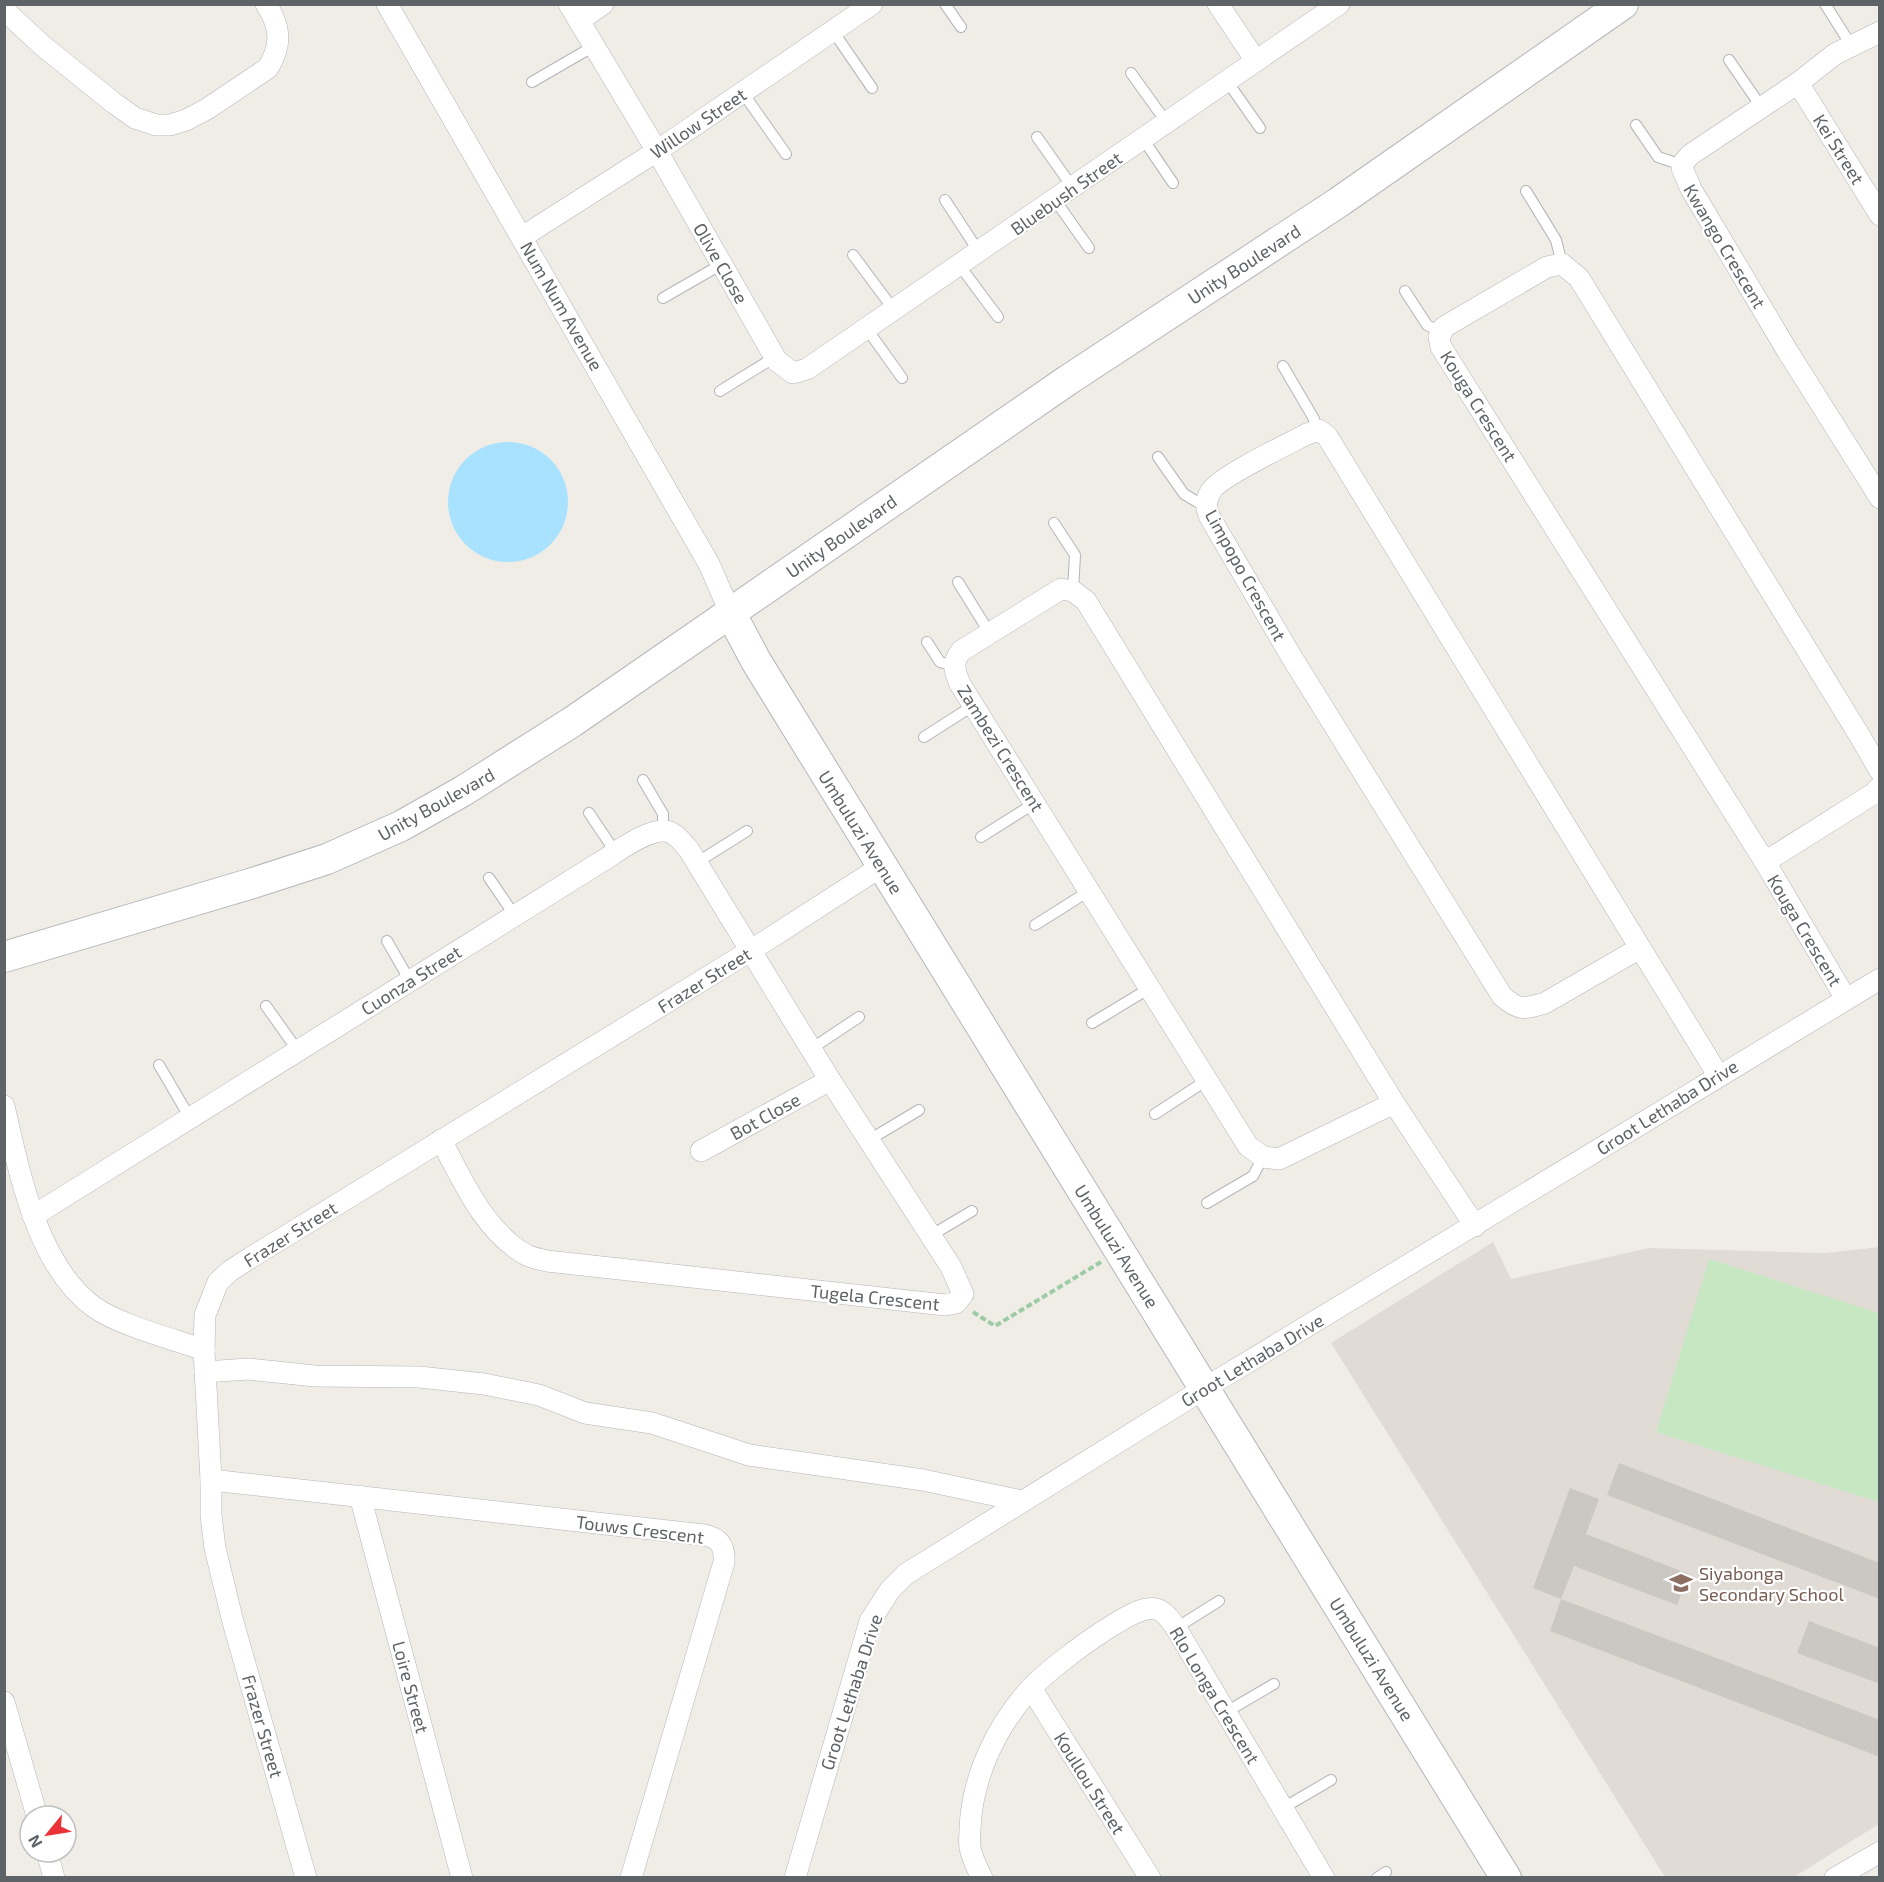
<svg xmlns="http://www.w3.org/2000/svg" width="1884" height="1882" viewBox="0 0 1884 1882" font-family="'Exo 2',sans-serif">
<rect width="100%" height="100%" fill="#f0ede7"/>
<polygon fill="#e0dcd5" points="1493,1242 1511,1279 1649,1248 1825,1253 1879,1247 1879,1824 1794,1877 1665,1877 1331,1343"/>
<polygon fill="#c7e7c3" points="1709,1259 1879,1313 1879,1502 1656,1432"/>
<circle fill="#a8e2ff" cx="508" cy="502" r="60"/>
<g fill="#cbc8c3">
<polygon points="1619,1463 1880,1563 1880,1599 1607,1495"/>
<polygon points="1570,1488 1599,1499 1586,1534 1689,1574 1677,1605 1574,1566 1561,1599 1533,1588"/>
<polygon points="1561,1599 1880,1720 1880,1757 1550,1631"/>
<polygon points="1809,1621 1880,1648 1880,1684 1797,1653"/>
</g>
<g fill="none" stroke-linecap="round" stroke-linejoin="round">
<g stroke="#b2b5b9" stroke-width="12">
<g id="lane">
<polyline points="945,4 961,27"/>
<polyline points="1825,4 1851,45"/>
<polyline points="833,31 872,88"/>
<polyline points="1729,60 1762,108"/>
<polyline points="1131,73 1167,123"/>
<polyline points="1227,81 1260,128"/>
<polyline points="532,82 594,46"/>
<polyline points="743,93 786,154"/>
<polyline points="1636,125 1658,157 1682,165"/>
<polyline points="1037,137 1073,188"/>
<polyline points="1143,139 1173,183"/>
<polyline points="1526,191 1556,240 1562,264"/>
<polyline points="945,200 979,252"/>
<polyline points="1055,200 1089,248"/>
<polyline points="853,255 894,310"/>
<polyline points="960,266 998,317"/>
<polyline points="1405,291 1427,325 1441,332"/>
<polyline points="663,298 722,264"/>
<polyline points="867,329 902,378"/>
<polyline points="1283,366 1314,419 1314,431"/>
<polyline points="720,391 775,357"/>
<polyline points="1158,457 1184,494 1206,507"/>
<polyline points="1054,523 1075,555 1073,591"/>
<polyline points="958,582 989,632"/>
<polyline points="927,642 940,662 954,666"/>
<polyline points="924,737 974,705"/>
<polyline points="643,780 663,814 663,831"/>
<polyline points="589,813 616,853"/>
<polyline points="981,837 1035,803"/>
<polyline points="696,863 747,831"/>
<polyline points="489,878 515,916"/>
<polyline points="1035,925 1089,891"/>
<polyline points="387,941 410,981"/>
<polyline points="266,1006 298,1051"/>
<polyline points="1092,1023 1150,988"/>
<polyline points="811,1049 859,1017"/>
<polyline points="159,1065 190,1118"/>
<polyline points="1155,1114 1207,1080"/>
<polyline points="869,1140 919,1110"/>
<polyline points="1207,1203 1253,1176 1263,1157"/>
<polyline points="930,1236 972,1211"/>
<polyline points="1176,1628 1219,1601"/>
<polyline points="1226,1712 1274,1684"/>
<polyline points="1283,1808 1331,1780"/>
<polyline points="1377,1878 1386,1872"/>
</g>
</g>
<g stroke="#b2b5b9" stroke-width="22">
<g id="street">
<polyline points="387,4 709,564 730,612"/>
<polyline points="569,4 657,151 777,361 793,373 807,369 1339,4"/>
<polyline points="1218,4 1256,61"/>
<path d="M4 10 43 46 114 103 135 118 156 125H170L186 120 207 109 268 68C282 45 281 27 266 4"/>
<polyline points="579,21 603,4"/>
<polyline points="1880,32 1835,54 1798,83 1690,155 1684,162 1682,168 1691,189 1788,352 1880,498"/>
<polyline points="1798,83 1880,215"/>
<polyline points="522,237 657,151 872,4"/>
<polyline points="1765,862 1873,794 1880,787"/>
<path d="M1640 948 1545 1003C1524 1009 1519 1011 1502 996L1291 656 1212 521C1206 511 1204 502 1211 491 1219 477 1288 444 1307 434L1319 430 1327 436 1718 1075"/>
<polyline points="1846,999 1765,862 1441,347 1439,337 1444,327 1547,267 1562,264 1579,278 1861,738 1880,771"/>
<path d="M1394 1103 1279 1159 1263 1157 1248 1146 960 684C954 670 952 663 961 651L1061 589 1073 591 1086 601 1394 1103 1475 1226"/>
<path d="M4 1106C19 1171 37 1266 94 1307 119 1325 173 1339 204 1350"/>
<polyline points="701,1151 830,1080"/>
<path d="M33 1216 599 863C616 853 653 823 672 833 679 837 684 844 689 850L830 1080 951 1267 963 1294 956 1303 945 1305 547 1261C540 1259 531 1258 525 1254 484 1231 462 1179 441 1140"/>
<polyline points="205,1372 248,1369 315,1376 419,1377 484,1384 539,1395 585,1413 652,1423 749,1455 923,1480 1022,1501"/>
<path d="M211 1480 704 1535C720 1538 725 1546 724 1562L631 1878"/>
<polyline points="360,1496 462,1878"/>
<polyline points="1031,1688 1150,1878"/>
<polyline points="4,1702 37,1816"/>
<polyline points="47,1852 54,1878"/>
<polyline points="306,1878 233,1622 215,1548 211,1515 211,1480 204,1350 205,1315 218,1282 230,1271 250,1258 750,951 882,866"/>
<polyline points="795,1878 870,1621 890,1590 906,1574 1205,1388 1880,979"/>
<path d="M982 1878C977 1868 972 1858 970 1848 969 1842 970 1835 970 1829 972 1777 996 1727 1030 1689 1047 1671 1082 1645 1102 1632 1115 1624 1141 1605 1156 1609 1165 1611 1171 1621 1176 1628L1324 1878"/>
<polyline points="1835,1878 1880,1852"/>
</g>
</g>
<g stroke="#b3b7bb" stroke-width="32">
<g id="secondary">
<polyline points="730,612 756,661 1506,1878"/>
<polyline points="4,957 253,883 327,859 401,826 463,791 572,722 1068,380 1339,202 1623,4"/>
</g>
</g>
<polyline stroke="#9dcba5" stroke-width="4" stroke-dasharray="6 3" stroke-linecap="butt" points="973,1312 995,1326 1101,1262"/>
<use href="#lane" stroke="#fff" stroke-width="10"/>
<use href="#street" stroke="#fff" stroke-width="21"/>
<use href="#secondary" stroke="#fff" stroke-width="30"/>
</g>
<defs>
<g id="school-bare" transform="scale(1.8)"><path d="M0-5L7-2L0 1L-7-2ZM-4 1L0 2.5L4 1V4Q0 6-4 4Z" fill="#8d6e63" stroke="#fff" stroke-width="2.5" paint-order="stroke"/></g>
</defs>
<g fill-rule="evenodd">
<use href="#school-bare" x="1681" y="1583"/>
</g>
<g text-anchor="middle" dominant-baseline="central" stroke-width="4.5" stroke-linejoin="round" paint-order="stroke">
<g font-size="18" fill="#5e6367" stroke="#fff">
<text transform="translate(698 123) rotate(-34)">Willow Street</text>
<text transform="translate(1839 149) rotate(58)">Kei Street</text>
<text transform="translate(1066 193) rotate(-35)">Bluebush Street</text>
<text transform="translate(1725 246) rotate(59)">Kwango Crescent</text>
<text transform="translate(721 263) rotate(60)">Olive Close</text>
<text transform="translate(1244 264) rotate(-33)">Unity Boulevard</text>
<text transform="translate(562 306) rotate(60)">Num Num Avenue</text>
<text transform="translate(1479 406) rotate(58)">Kouga Crescent</text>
<text transform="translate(841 536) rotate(-35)">Unity Boulevard</text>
<text transform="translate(1246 575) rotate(61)">Limpopo Crescent</text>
<text transform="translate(1001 748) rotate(58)">Zambezi Crescent</text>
<text transform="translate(436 804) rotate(-29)">Unity Boulevard</text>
<text transform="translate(861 832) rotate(58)">Umbuluzi Avenue</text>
<text transform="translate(1805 930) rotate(59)">Kouga Crescent</text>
<text transform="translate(411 980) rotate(-32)">Cuonza Street</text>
<text transform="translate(704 980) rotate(-32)">Frazer Street</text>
<text transform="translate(1667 1107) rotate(-32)">Groot Lethaba Drive</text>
<text transform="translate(765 1116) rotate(-29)">Bot Close</text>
<text transform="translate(290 1234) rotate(-32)">Frazer Street</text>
<text transform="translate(1117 1246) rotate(58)">Umbuluzi Avenue</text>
<text transform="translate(875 1297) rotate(6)">Tugela Crescent</text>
<text transform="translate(1252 1360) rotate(-31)">Groot Lethaba Drive</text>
<text transform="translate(640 1529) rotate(7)">Touws Crescent</text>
<text transform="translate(1372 1659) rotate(58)">Umbuluzi Avenue</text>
<text transform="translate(411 1687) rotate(75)">Loire Street</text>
<text transform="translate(851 1692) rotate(-72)">Groot Lethaba Drive</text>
<text transform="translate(1215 1695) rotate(59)">Rlo Longa Crescent</text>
<text transform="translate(263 1726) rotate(74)">Frazer Street</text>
<text transform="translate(1090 1783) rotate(58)">Koullou Street</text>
</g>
<g font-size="18" fill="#785e54" stroke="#fff" text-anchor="start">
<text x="1699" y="1573">Siyabonga<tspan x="1699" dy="21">Secondary School</tspan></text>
</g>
</g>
<rect width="1884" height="1882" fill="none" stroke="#5e6367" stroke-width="12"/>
<g transform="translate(48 1834) rotate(240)"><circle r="28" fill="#ffffff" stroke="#bfc1c2" stroke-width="1.5"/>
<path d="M0-4.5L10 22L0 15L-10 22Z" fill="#ea3338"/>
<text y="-9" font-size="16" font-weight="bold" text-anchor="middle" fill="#5e6367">N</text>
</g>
</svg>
